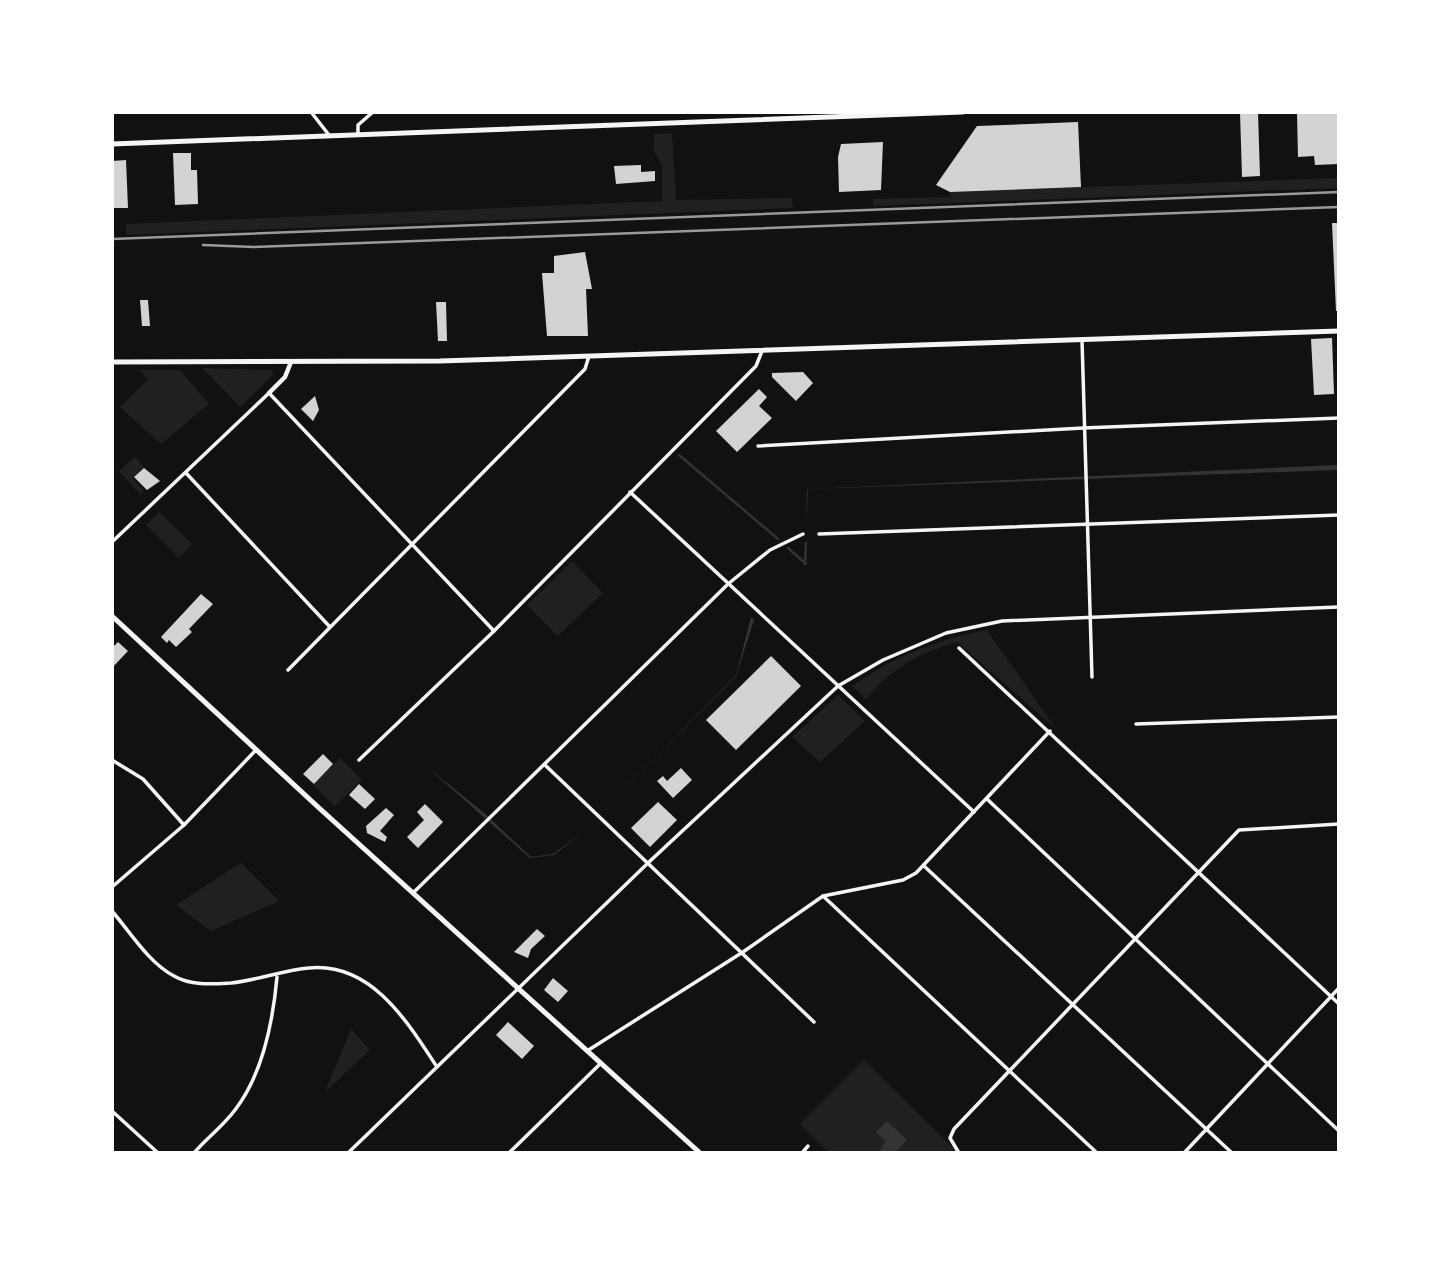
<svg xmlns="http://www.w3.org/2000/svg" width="1451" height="1265" viewBox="0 0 1451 1265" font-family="'IBM Plex Sans',sans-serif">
<rect width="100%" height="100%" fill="#111"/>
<g fill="#202020">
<polygon points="672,133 676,200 792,198 793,208 126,235 126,224 662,201 662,165 654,151 654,134"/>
<polygon points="1339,178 1339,188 873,206 873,199 950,197 950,192"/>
<polygon points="202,368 271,370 274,374 240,407"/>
<polygon points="140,370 180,370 209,404 161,444 120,407 148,380"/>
<polygon points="135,457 144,467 132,478 144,491 140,494 119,471"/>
<polygon points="159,512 192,544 179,558 146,525"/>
<polygon points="572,561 603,593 558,636 527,605"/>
<path d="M987 630 1056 729 957 642C916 655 894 666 866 699L852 686C893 657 938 639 987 630Z"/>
<polygon points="838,695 865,721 820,762 792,737"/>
<polygon points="340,758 362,780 335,806 313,785"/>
<polygon points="241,863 279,901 211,931 176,905"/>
<polygon points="351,1029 370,1050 325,1092"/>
<polygon points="864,1060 955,1150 952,1153 829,1153 800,1124"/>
</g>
<g fill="#333">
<polygon points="1337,465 1337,470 808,489 806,530 807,489"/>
<polygon points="751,617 754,620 736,676 583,832 554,855 530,858 427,767 483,812 531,857 553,854 583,832 736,675"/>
<polygon points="887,1121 907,1140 895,1153 878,1153 886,1141 876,1132"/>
</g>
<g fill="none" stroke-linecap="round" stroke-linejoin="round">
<g stroke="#333" stroke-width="2.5">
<polyline points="679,455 778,539"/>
<polyline points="788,548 806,564"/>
<polyline points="805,564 806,543"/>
</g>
</g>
<g fill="#d3d3d3">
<polygon points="1240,113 1258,113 1260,176 1242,177"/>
<polygon points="1339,113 1339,164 1315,165 1314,156 1298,157 1297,114"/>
<polygon points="1078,122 1081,187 950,192 936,185 977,126"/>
<polygon points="883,142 881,190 839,192 838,157 841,144"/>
<polygon points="173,153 191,153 191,170 197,170 198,204 175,205"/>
<polygon points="126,160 128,208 112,208 112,161"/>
<polygon points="641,165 641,172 655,171 655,181 616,184 614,166"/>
<polygon points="1332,223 1339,223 1339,311 1336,311"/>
<polygon points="585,252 592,289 586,289 588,336 547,336 542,273 554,273 554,256"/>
<polygon points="140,300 148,300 150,326 142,326"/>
<polygon points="436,302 446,302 447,341 438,341"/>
<polygon points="1332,338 1334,394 1314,395 1311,339"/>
<polygon points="803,372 813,383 796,401 772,377 772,373"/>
<polygon points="759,389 767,397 759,406 772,418 737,452 716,431"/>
<polygon points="315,396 319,410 313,421 301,409"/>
<polygon points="144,468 160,481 147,490 134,477"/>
<polygon points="201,594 213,604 189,629 192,632 176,647 169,640 167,643 161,637"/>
<polygon points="118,642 128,651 112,668 112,648"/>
<polygon points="771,656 801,686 736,750 706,720"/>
<polygon points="323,754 333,764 314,784 303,774"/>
<polygon points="681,768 692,780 673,798 657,781 663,776 667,781"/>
<polygon points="359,784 375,799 365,809 349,795"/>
<polygon points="658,802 677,820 650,847 631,828"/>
<polygon points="425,804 443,822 418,848 407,837 424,820 417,812"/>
<polygon points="386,808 394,815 380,831 387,837 385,842 367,833 366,826"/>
<polygon points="537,929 545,936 531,949 528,958 514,952"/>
<polygon points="553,978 568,991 558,1002 544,990"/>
<polygon points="508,1022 534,1046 522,1059 496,1035"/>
</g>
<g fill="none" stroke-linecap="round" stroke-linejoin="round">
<g stroke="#f5f5f5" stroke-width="3.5">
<polyline points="311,112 329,135"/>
<polyline points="358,134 358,125 373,112"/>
<polyline points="1082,340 1092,677"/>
<polyline points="758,446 1083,428 1339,418"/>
<polyline points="186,473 330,627"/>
<polyline points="630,492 974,812"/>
<polyline points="819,534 1339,515"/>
<polyline points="112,542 269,393 494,631"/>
<polyline points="959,648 1339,1004"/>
<polyline points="288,670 585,369 589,356"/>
<polyline points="1136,724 1339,717"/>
<polyline points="112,760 143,779 184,825"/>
<polyline points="359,760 494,631 756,366 762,351"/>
<polyline points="545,765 814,1022"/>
<polyline points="987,799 1339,1131"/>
<polyline points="924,866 1232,1153"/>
<polyline points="112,887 184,825 256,750"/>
<polyline points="413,893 728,584 770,550 803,534"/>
<polyline points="823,896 1097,1153"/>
<path d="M112 911C130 932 149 963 174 976 191 986 213 984 231 983 259 980 284 970 309 968 372 962 408 1023 437 1067"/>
<polyline points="587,1051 743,952 823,896 903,880 916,873 1050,731"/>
<polyline points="112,1111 158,1153"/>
<path d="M194 1153C207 1138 223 1126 235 1110 263 1074 273 1021 277 977"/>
<polyline points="348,1153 649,862 838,686 883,660 946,633 1002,621 1339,607"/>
<polyline points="509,1153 600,1064"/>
<polyline points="802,1153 808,1146"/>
<polyline points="959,1153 950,1138 954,1129 1239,830 1339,824"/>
<polyline points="1184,1153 1339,988"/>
</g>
<polyline stroke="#f5f5f5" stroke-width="4.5" points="269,393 285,377 291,362"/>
<g stroke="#f5f5f5" stroke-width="5">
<polyline points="112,144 963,112"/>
<polyline points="112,362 440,361 1339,331"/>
<polyline points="112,616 318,807 700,1153"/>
</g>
<g stroke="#9a9a9a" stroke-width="2.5">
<polyline points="112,239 1339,192"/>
<polyline points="203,245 254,247 1339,207"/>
</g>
</g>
<rect width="1451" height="1265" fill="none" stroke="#ffffff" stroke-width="228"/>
</svg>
